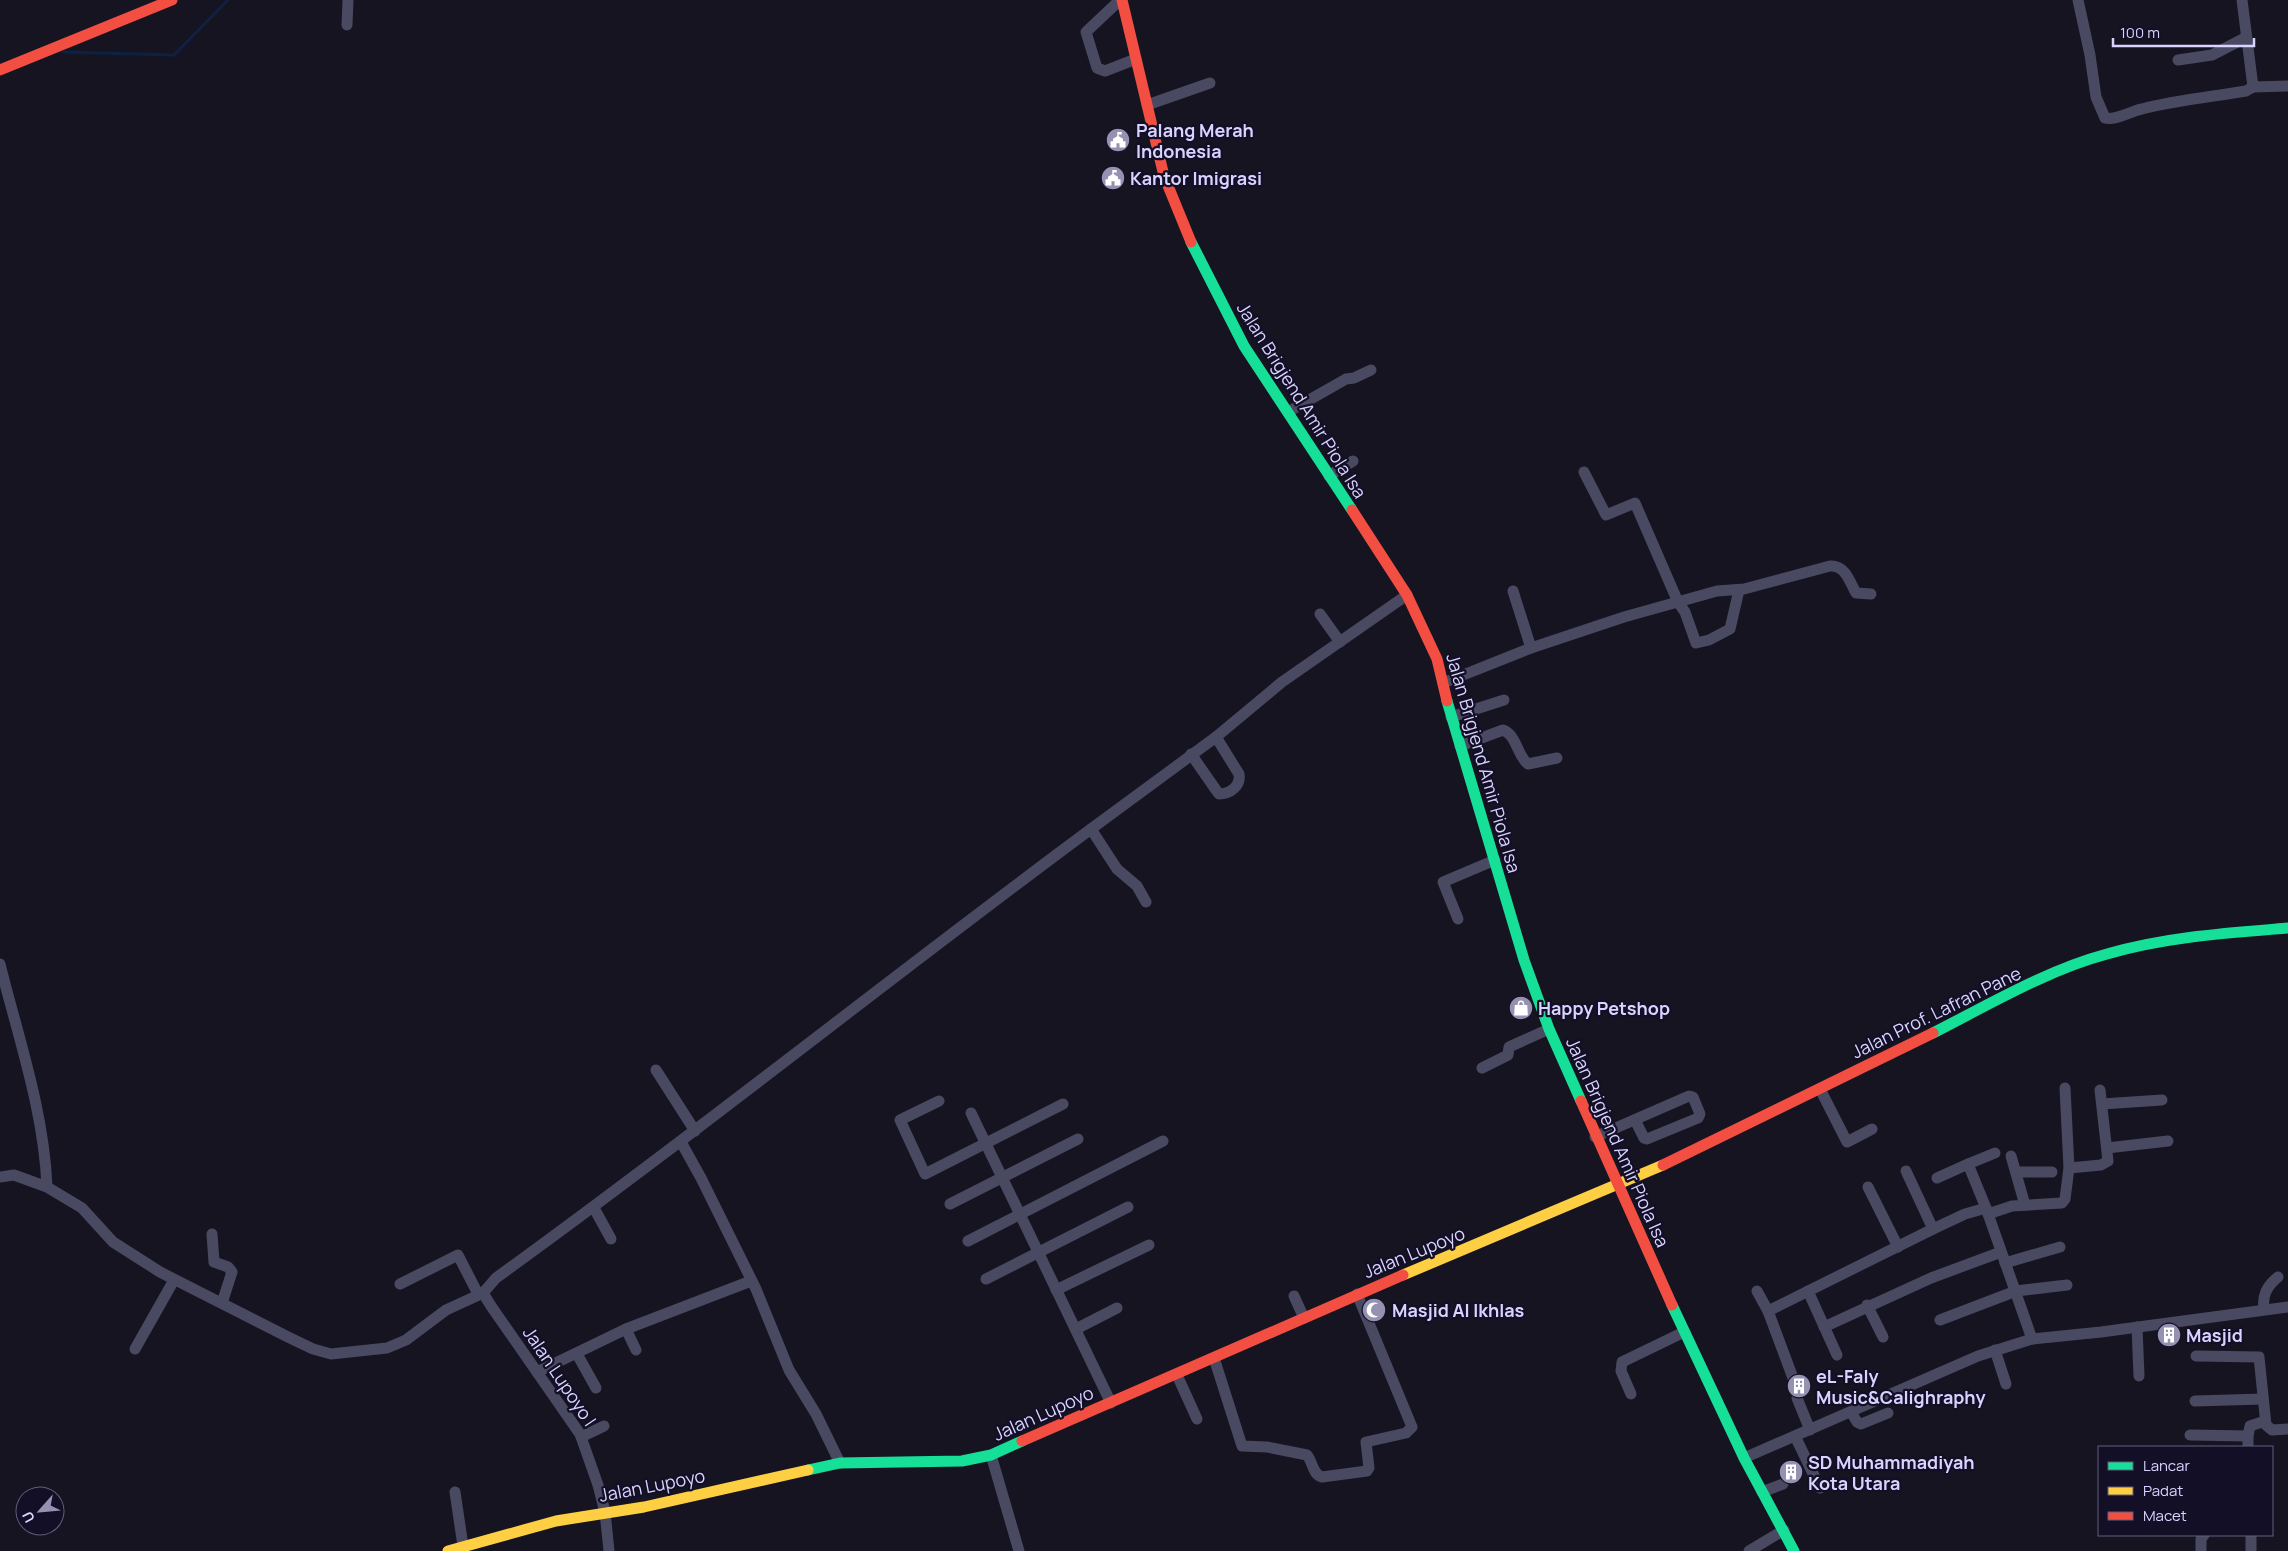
<svg xmlns="http://www.w3.org/2000/svg" width="2288" height="1551" viewBox="0 0 2288 1551" font-family="Manrope,sans-serif">
<rect width="100%" height="100%" fill="#161421"/>
<g fill="none" stroke-linecap="round" stroke-linejoin="round">
<polyline stroke="#0d2144" stroke-width="3" points="63,52 174,55 228,0"/>
<g stroke="#4a4962" stroke-width="11">
<polyline points="1120,0 1086,32 1097,68 1105,71 1136,59"/>
<path d="M2078 0 2090 55 2096 97 2105 118C2115 121 2131 111 2142 109 2176 100 2211 97 2246 91L2253 87"/>
<polyline points="2242,0 2253,87 2288,86"/>
<polyline points="347,25 348,0"/>
<polyline points="2178,60 2212,55 2245,38"/>
<polyline points="1147,105 1210,83"/>
<polyline points="1288,412 1346,379 1354,378 1371,370"/>
<polyline points="1584,472 1606,515 1635,503 1678,602 1685,612 1696,643 1709,640 1730,629 1739,590"/>
<polyline points="1329,476 1353,461"/>
<polyline points="1513,591 1531,648"/>
<polyline points="1320,614 1340,642"/>
<path d="M1443 683 1531 648 1624 617 1717 591 1744 589 1830 566C1846 565 1850 583 1856 593L1871 594"/>
<polyline points="1451,717 1504,700"/>
<path d="M1460 746 1503 730C1517 735 1517 756 1528 764L1557 758"/>
<path d="M1191 754 1216 790 1219 794C1230 794 1241 786 1239 774L1216 737"/>
<polyline points="1146,902 1137,886 1117,869 1091,829 1216,737 1282,682 1407,595"/>
<polyline points="1458,919 1443,882 1495,860"/>
<path d="M0 964C18 1037 44 1111 47 1187"/>
<polyline points="1482,1068 1508,1055 1509,1047 1549,1029"/>
<polyline points="656,1070 695,1131"/>
<polyline points="1820,1089 1847,1142 1872,1129"/>
<polyline points="939,1101 900,1120 925,1174 1063,1104"/>
<polyline points="2102,1104 2162,1100"/>
<polyline points="971,1113 1111,1403"/>
<polyline points="1595,1137 1689,1096 1693,1097 1700,1114 1698,1118 1647,1139 1644,1138 1635,1120"/>
<polyline points="681,1142 701,1178 756,1289 789,1370 816,1414 840,1463"/>
<polyline points="2107,1148 2168,1141"/>
<polyline points="2011,1156 2025,1205"/>
<polyline points="2069,1168 2101,1165 2108,1161 2100,1090"/>
<polyline points="1906,1171 1933,1229"/>
<polyline points="2016,1172 2052,1172"/>
<path d="M0 1177 14 1175 47 1187 82 1208 113 1242 160 1272 288 1337 313 1349 331 1354 387 1348 406 1340 446 1310 483 1293 496 1278C697 1133 891 977 1091 829"/>
<polyline points="1937,1178 1968,1164"/>
<polyline points="1868,1187 1898,1247"/>
<polyline points="950,1204 1078,1139"/>
<polyline points="594,1208 611,1239"/>
<polyline points="1986,1208 1968,1164 1995,1153"/>
<polyline points="1988,1214 2012,1206 2062,1203 2065,1199 2069,1168 2065,1088"/>
<polyline points="212,1234 214,1262 228,1267 232,1272 222,1303"/>
<polyline points="968,1241 1163,1141"/>
<polyline points="2005,1263 2060,1247"/>
<polyline points="986,1279 1128,1207"/>
<polyline points="400,1284 458,1255 478,1294"/>
<polyline points="1056,1290 1149,1245"/>
<polyline points="1757,1291 1768,1311"/>
<polyline points="1808,1291 1837,1355"/>
<polyline points="483,1293 491,1306 580,1434 598,1485 605,1512 609,1551"/>
<polyline points="1294,1296 1304,1318"/>
<polyline points="1867,1305 1883,1337"/>
<path d="M2264 1309C2262 1295 2267 1286 2278 1277"/>
<polyline points="1940,1320 2016,1291 2067,1285"/>
<polyline points="1824,1327 1931,1278 2001,1252"/>
<polyline points="2137,1327 2139,1376"/>
<polyline points="626,1329 636,1350"/>
<polyline points="1076,1329 1117,1308"/>
<polyline points="135,1349 174,1280"/>
<polyline points="1995,1350 2006,1384"/>
<polyline points="577,1354 596,1388"/>
<polyline points="2196,1356 2259,1357 2266,1425 2272,1430 2288,1429"/>
<path d="M1214 1358 1242 1446 1267 1447 1307 1455C1313 1462 1312 1474 1322 1477L1367 1471 1369 1468 1366 1442 1406 1433 1412 1427 1357 1294"/>
<polyline points="537,1372 626,1329 751,1281"/>
<polyline points="1177,1375 1197,1419"/>
<polyline points="1793,1378 1768,1311 1933,1229 1965,1214 1986,1208 2032,1339"/>
<polyline points="1631,1394 1621,1371 1622,1362 1684,1332"/>
<polyline points="1797,1398 1810,1430"/>
<polyline points="2195,1401 2263,1399"/>
<polyline points="1851,1412 1857,1422 1861,1424 1888,1413"/>
<polyline points="2190,1435 2248,1436"/>
<polyline points="1795,1436 1820,1488"/>
<polyline points="581,1437 604,1426"/>
<polyline points="2248,1447 2248,1436 2250,1426 2265,1421"/>
<polyline points="991,1455 1019,1551"/>
<polyline points="1744,1458 1978,1356 2032,1339 2101,1332 2288,1307"/>
<polyline points="455,1492 463,1546"/>
<polyline points="1762,1492 1783,1484"/>
<polyline points="1749,1551 1784,1530"/>
<polyline points="2201,1551 2201,1539 2204,1535"/>
<polyline points="2251,1551 2251,1535"/>
</g>
<g stroke="#16e098" stroke-width="11">
<polyline points="1191,242 1244,346 1352,510"/>
<polyline points="1447,701 1524,960 1549,1029 1581,1101"/>
<path d="M1933 1033C1988 1005 2047 970 2107 954 2165 937 2227 933 2288 928"/>
<polyline points="1672,1305 1744,1458 1794,1551"/>
<polyline points="808,1470 840,1463 962,1461 991,1455 1022,1441"/>
</g>
<g stroke="#ffcf43" stroke-width="11">
<polyline points="1403,1275 1663,1165"/>
<polyline points="448,1551 556,1521 644,1507 808,1470"/>
</g>
<g stroke="#f24e42" stroke-width="11">
<polyline points="1122,0 1164,176 1191,242"/>
<polyline points="0,70 172,0"/>
<polyline points="1352,510 1407,595 1437,659 1447,701"/>
<polyline points="1581,1101 1672,1305"/>
<polyline points="1663,1165 1933,1033"/>
<polyline points="1022,1441 1403,1275"/>
</g>
</g>
<defs>
<g id="civic-disc" transform="scale(1.25)"><circle r="9.5" fill="#9591b1" stroke="#130f26"/><path d="M-.6-6.5H3V-4.5H.6V-3L4-1V1h2V6H-6V1h2V-1L-.6-3ZM-1.2 2.5V6h2.4V2.5Z" fill="#fff"/></g>
<g id="shop-disc" transform="scale(1.25)"><circle r="9.5" fill="#9591b1" stroke="#130f26"/><path d="M-5-2.5h2.3a2.7 3.5 0 0 1 5.4 0H5L5.5 6h-11ZM-1.5-2.5h3a1.5 2.3 0 0 0-3 0Z" fill="#fff"/></g>
<g id="mosque-disc" transform="scale(1.25)"><circle r="9.5" fill="#9591b1" stroke="#130f26"/><path d="M3.5-4.9A6 6 0 1 0 3.5 4.9A5 5 0 1 1 3.5-4.9Z" fill="#fff"/></g>
<g id="building-disc" transform="scale(1.25)"><circle r="9.5" fill="#9591b1" stroke="#130f26"/><path d="M-4-6H4V6H1V3H-1V6H-4ZM-2.5-4.3h1.7v1.8h-1.7ZM.8-4.3h1.7v1.8H.8ZM-2.5-1h1.7V.8h-1.7ZM.8-1h1.7V.8H.8Z" fill="#fff"/></g>
</defs>
<g fill-rule="evenodd">
<use href="#civic-disc" x="1118" y="140"/>
<use href="#civic-disc" x="1113" y="178"/>
<use href="#shop-disc" x="1521" y="1008"/>
<use href="#mosque-disc" x="1374" y="1310"/>
<use href="#building-disc" x="2169" y="1335"/>
<use href="#building-disc" x="1799" y="1386"/>
<use href="#building-disc" x="1791" y="1472"/>
</g>
<g text-anchor="middle" dominant-baseline="central" stroke-width="4.5" stroke-linejoin="round" paint-order="stroke">
<g font-size="18" font-weight="bold" fill="#d9d4ff" stroke="#130f26" text-anchor="start">
<text x="1136" y="130">Palang Merah<tspan x="1136" dy="21">Indonesia</tspan></text>
<text x="1130" y="178">Kantor Imigrasi</text>
<text x="1538" y="1008">Happy Petshop</text>
<text x="1392" y="1310">Masjid Al Ikhlas</text>
<text x="2186" y="1335">Masjid</text>
<text x="1816" y="1376">eL-Faly<tspan x="1816" dy="21">Music&amp;Calighraphy</tspan></text>
<text x="1808" y="1462">SD Muhammadiyah<tspan x="1808" dy="21">Kota Utara</tspan></text>
</g>
<g font-size="18" fill="#d9d4ff" stroke="#130f26">
<text transform="translate(1302 400) rotate(58)">Jalan Brigjend Amir Piola Isa</text>
<text transform="translate(1484 763) rotate(74)">Jalan Brigjend Amir Piola Isa</text>
<text transform="translate(1936 1012) rotate(-26)">Jalan Prof. Lafran Pane</text>
<text transform="translate(1618 1142) rotate(66)">Jalan Brigjend Amir Piola Isa</text>
<text transform="translate(1414 1252) rotate(-22)">Jalan Lupoyo</text>
<text transform="translate(560 1376) rotate(56)">Jalan Lupoyo I</text>
<text transform="translate(1043 1413) rotate(-24)">Jalan Lupoyo</text>
<text transform="translate(652 1485) rotate(-11)">Jalan Lupoyo</text>
</g>
</g>
<rect x="2098" y="1446" width="175" height="90" fill="#130f26" stroke="#625e7d"/>
<rect x="2108" y="1462" width="25" height="8" fill="#16e098" stroke="#625e7d"/>
<text x="2143" y="1471" font-size="15" fill="#d9d4ff">Lancar</text>
<rect x="2108" y="1487" width="25" height="8" fill="#ffcf43" stroke="#625e7d"/>
<text x="2143" y="1496" font-size="15" fill="#d9d4ff">Padat</text>
<rect x="2108" y="1512" width="25" height="8" fill="#f24e42" stroke="#625e7d"/>
<text x="2143" y="1521" font-size="15" fill="#d9d4ff">Macet</text>
<g transform="translate(40 1511) rotate(243)"><circle r="24" fill="#130f26" stroke="#625e7d"/>
<path d="M0-4L9 19L0 12L-9 19Z" fill="#9591b1"/>
<text y="-8" font-size="14" font-weight="bold" text-anchor="middle" fill="#d9d4ff">U</text>
</g>
<path d="M2113 38v8h141v-8" fill="none" stroke="#d9d4ff" stroke-width="2.5"/>
<text x="2120" y="38" font-size="15" fill="#d9d4ff" stroke="#130f26" stroke-width="4" paint-order="stroke">100 m</text>
</svg>
